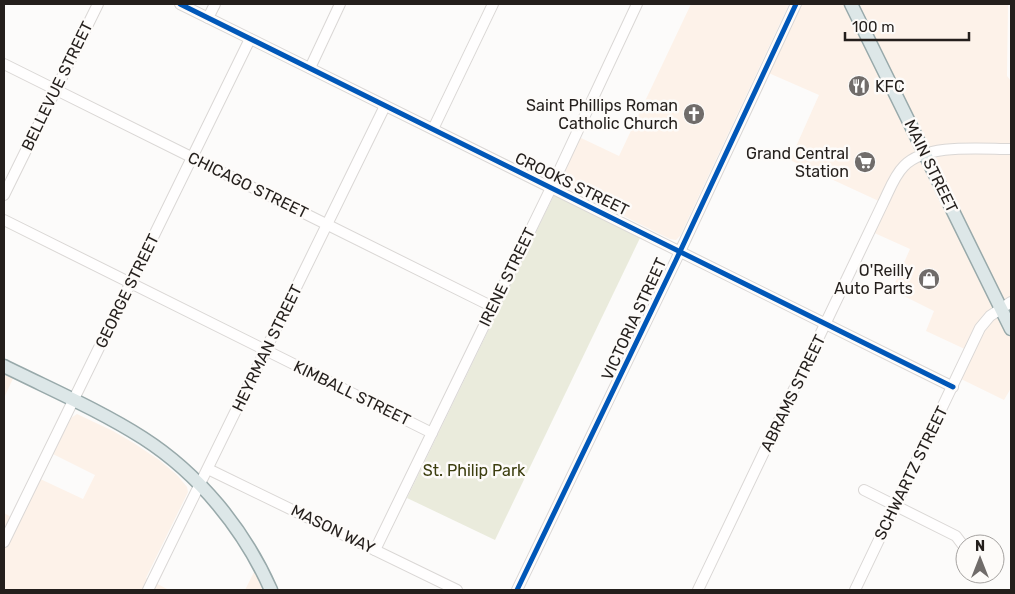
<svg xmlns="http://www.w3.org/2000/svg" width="1015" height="594" viewBox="0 0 1015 594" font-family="Rubik,sans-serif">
<rect width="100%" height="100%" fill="#fcfbfa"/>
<g fill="#fdf2e9">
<polygon points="691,4 789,4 680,236 676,240 670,239 563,186 561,182 561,176 579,137 619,156"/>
<polygon points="796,4 1008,4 1007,76 1011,81 1011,388 1004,400 957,377 969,351 926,331 934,311 892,290 910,249 870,231 883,203 790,160 819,95 764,71"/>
<polygon points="4,366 16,372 4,398"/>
<polygon points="77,414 113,431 135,444 159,460 177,475 187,487 188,492 146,578 169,590 4,590 4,513 15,519 36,477 83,499 95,475 53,454 71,418"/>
<polygon points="258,564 271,590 245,590"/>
</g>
<polygon fill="#eaebdc" points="554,195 640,238 495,540 407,498"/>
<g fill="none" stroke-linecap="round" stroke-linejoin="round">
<g stroke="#dad7d5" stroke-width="12">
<g id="minor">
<polyline points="180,4 953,387"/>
<polyline points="208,18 215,4"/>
<polyline points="4,64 493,307"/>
<polyline points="310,68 340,4"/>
<polyline points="433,129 493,4"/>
<polyline points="4,195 98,4"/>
<polyline points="4,220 432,433"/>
<polyline points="208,469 457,590"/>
<polyline points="864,490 956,536 965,548"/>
<polyline points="4,542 250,39"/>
<polyline points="375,550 551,188 637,4"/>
<polyline points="148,590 385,106"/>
<polyline points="517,590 676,260 796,4"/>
<path d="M698 590 883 203C889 191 894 176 904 166 926 143 981 149 1011 149"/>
<polyline points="855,590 980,328 990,316 1011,302"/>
</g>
</g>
<g stroke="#98a9aa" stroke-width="15">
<g id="major">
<polyline points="851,4 1011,329"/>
<path d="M4 366C50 389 99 410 143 438 199 474 244 529 271 590"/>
</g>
</g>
<use href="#minor" stroke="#fffefe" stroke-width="10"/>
<use href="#major" stroke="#dde7e8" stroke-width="12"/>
<g stroke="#fdfbf9" stroke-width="8">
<g id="cycleway">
<polyline points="180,4 953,387"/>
<polyline points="517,590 676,260 796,4"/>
</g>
</g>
<use href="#cycleway" stroke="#0057b8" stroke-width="5"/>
</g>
<defs>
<g id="restaurant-disc" transform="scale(1.125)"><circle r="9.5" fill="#706c6a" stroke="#fdfbf9"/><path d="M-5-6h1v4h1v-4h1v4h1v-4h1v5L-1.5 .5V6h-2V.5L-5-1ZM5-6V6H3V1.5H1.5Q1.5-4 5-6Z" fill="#fff"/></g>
<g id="church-disc" transform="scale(1.125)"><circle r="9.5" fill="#706c6a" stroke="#fdfbf9"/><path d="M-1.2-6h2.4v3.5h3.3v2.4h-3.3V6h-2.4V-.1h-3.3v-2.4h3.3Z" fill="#fff"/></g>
<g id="supermarket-disc" transform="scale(1.125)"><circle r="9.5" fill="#706c6a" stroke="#fdfbf9"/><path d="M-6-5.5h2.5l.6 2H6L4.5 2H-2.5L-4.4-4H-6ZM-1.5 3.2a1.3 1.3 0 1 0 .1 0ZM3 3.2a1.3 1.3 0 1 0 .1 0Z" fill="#fff"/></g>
<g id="shop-disc" transform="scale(1.125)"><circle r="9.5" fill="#706c6a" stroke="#fdfbf9"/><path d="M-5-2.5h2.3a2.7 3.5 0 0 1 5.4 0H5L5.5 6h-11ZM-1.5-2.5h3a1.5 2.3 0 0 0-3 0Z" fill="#fff"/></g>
</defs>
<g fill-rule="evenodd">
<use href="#restaurant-disc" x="859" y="86"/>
<use href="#church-disc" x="694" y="114"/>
<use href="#supermarket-disc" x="865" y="162"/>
<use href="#shop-disc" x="929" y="279"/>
</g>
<g text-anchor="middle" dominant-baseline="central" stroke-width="5" stroke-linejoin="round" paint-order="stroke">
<g font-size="16" fill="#241f1c" stroke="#fdfbf9">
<text transform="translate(57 86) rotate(-64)">BELLEVUE STREET</text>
<text transform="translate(931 166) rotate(64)">MAIN STREET</text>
<text transform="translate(572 184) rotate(26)">CROOKS STREET</text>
<text transform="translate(248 185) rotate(26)">CHICAGO STREET</text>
<text transform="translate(507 277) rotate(-64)">IRENE STREET</text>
<text transform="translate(127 291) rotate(-64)">GEORGE STREET</text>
<text transform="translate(634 319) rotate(-65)">VICTORIA STREET</text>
<text transform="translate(267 348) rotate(-64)">HEYRMAN STREET</text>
<text transform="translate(352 393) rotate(26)">KIMBALL STREET</text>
<text transform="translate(793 393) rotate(-64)">ABRAMS STREET</text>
<text transform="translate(911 473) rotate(-64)">SCHWARTZ STREET</text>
<text transform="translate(333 529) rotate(26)">MASON WAY</text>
</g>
<g font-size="16" fill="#241f1c" stroke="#fdfbf9" text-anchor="end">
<text x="875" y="86" text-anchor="start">KFC</text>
<text x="678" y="105">Saint Phillips Roman<tspan x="678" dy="18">Catholic Church</tspan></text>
<text x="849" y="153">Grand Central<tspan x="849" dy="18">Station</tspan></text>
<text x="913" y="270">O'Reilly<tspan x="913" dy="18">Auto Parts</tspan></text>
</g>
<g font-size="16" fill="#3c3e0f" stroke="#fdfbf9">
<text x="474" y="470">St. Philip Park</text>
</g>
</g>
<rect width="1015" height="594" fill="none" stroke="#241f1c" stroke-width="10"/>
<g transform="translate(980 559)"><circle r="24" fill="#fdfbf9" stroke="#a6a3a1"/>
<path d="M0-4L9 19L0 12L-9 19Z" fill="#706c6a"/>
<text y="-8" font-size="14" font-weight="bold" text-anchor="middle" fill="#241f1c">N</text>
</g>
<path d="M845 32v8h124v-8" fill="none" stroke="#241f1c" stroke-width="2.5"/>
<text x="852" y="32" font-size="15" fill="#241f1c" stroke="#fdfbf9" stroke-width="4" paint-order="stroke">100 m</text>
</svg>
